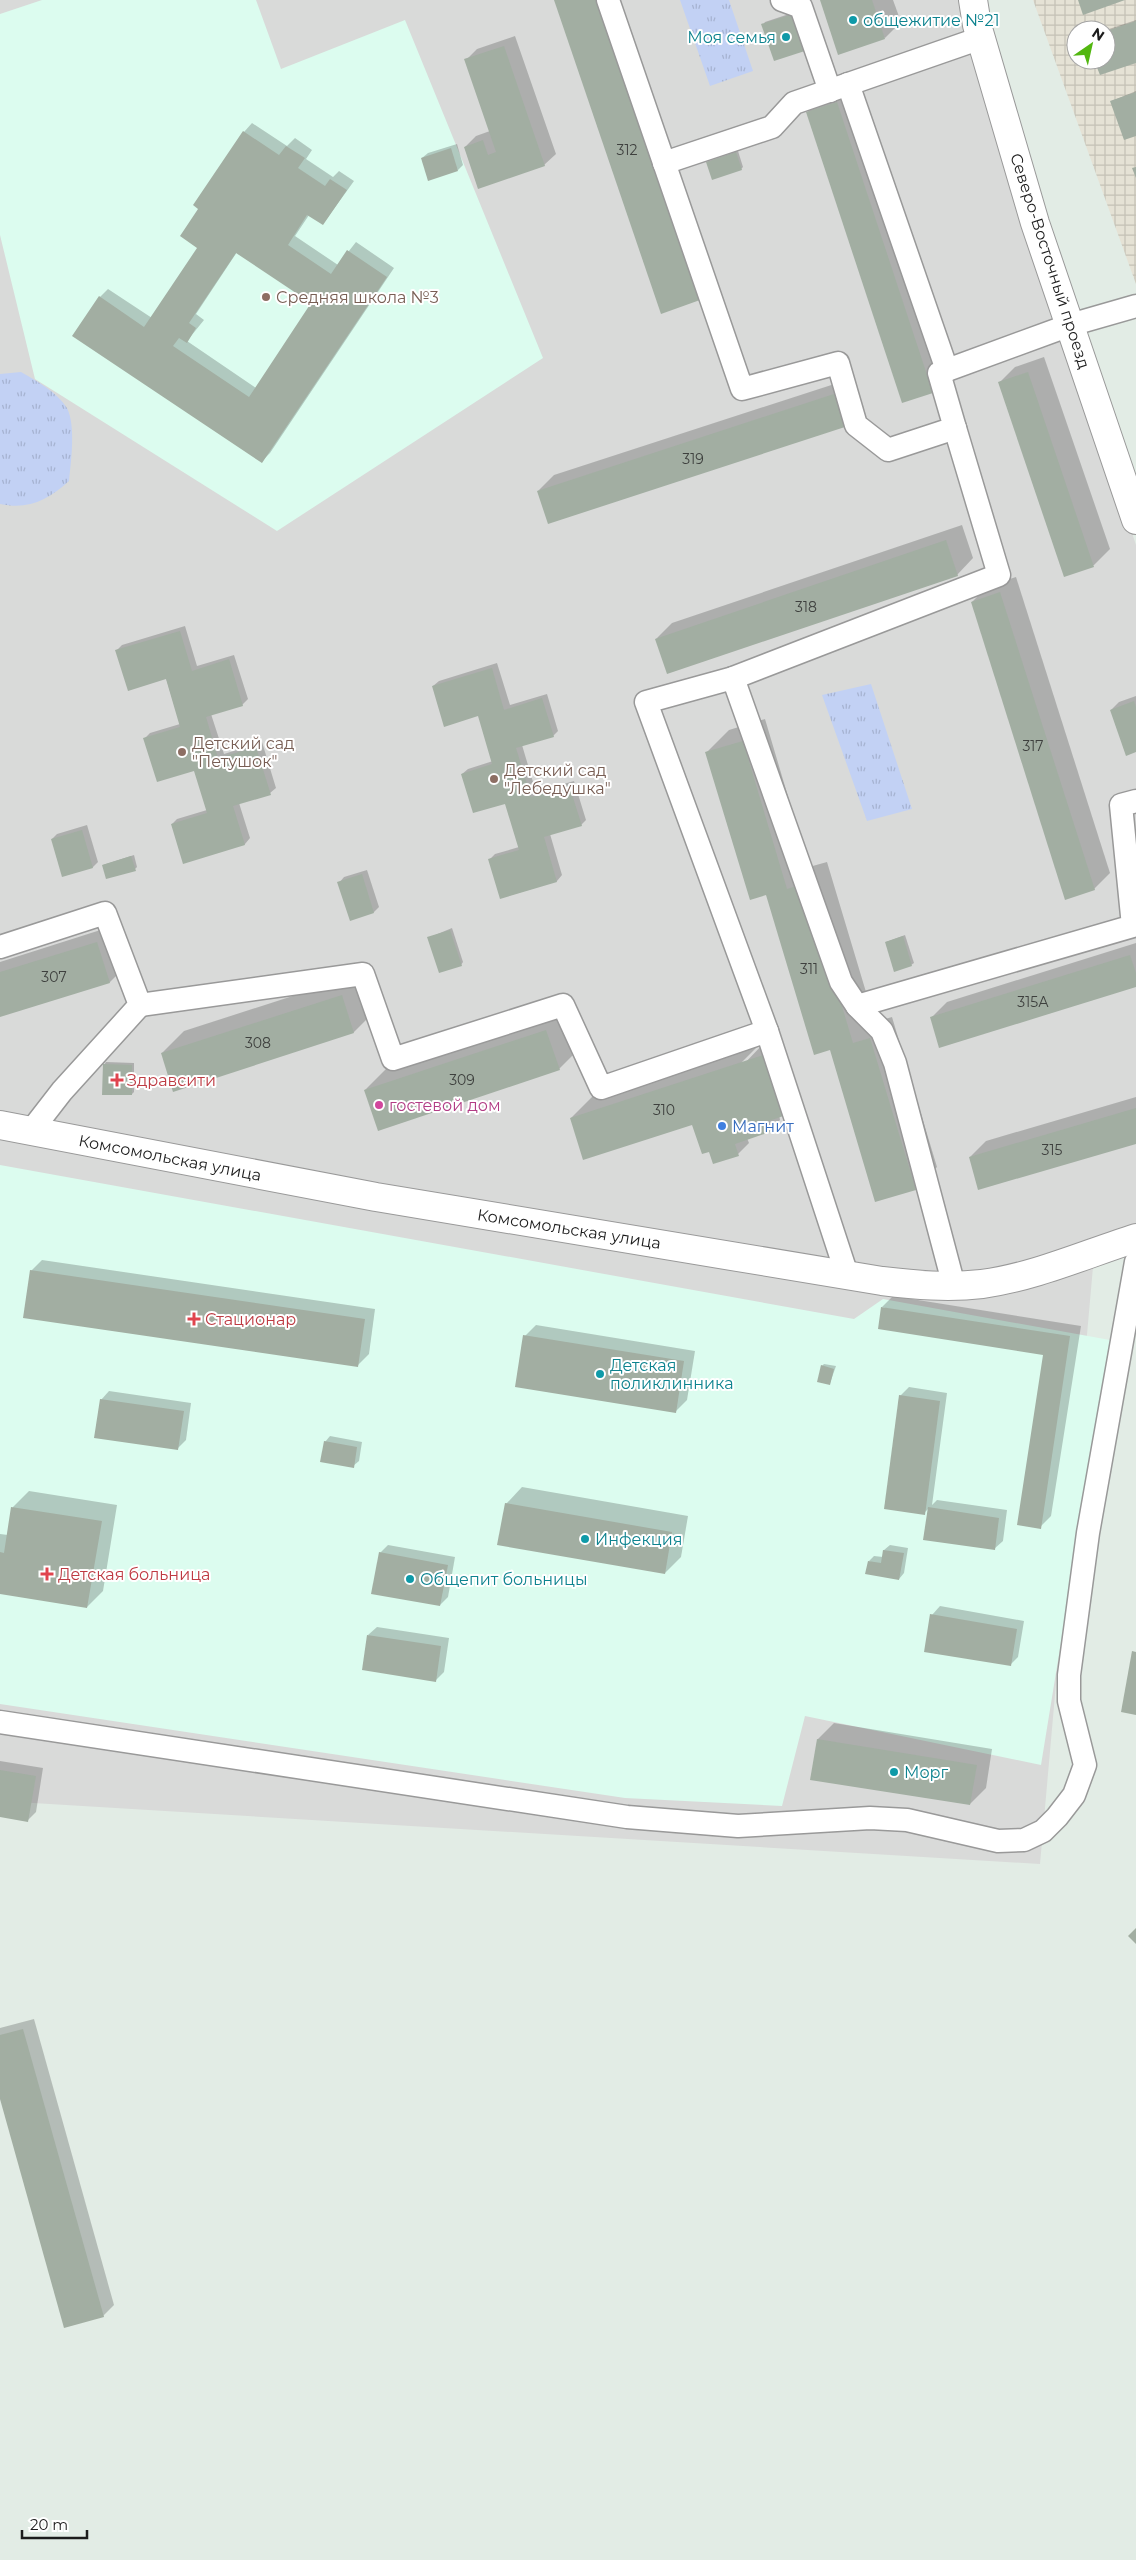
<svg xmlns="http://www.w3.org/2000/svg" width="1136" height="2560" viewBox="0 0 1136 2560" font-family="Montserrat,sans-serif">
<defs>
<pattern id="industrial-grid" width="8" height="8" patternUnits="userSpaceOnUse" patternTransform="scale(1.25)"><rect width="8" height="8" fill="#e5e2d5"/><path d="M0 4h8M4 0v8" fill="none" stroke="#c4c1b6"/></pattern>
<pattern id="park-tufts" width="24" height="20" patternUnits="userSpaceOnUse" patternTransform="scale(1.25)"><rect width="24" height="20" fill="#c2d1f4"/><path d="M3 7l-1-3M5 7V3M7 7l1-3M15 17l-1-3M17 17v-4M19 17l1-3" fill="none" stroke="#a6b3d1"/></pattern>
</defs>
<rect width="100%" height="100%" fill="#e2ece5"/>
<polygon fill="#d9dad9" points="0,0 959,0 962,24 1136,545 1136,1247 1093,1267 1040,1864 0,1801"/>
<path fill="url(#industrial-grid)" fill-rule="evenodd" d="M1033 0H1136V284ZM1076 30H1106V60H1076Z"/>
<g fill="#dcfcef">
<polygon points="42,0 256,0 281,69 405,20 543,358 277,531 35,379 0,235 0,14"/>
<polygon points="0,1165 854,1319 883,1299 1110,1340 1041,1765 805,1716 782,1806 625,1798 0,1704"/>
</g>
<g fill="url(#park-tufts)">
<polygon points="680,0 729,0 753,71 710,86"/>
<path d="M21 372C37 381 57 392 67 408 76 426 71 462 69 481 48 500 29 510 0 504V374Z"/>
<polygon points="871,684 912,809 867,821 822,695"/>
</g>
<g fill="#0003" fill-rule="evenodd">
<polygon points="821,0 893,0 901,22 885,38"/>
<polygon points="801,10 813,46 763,25 765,22"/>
<polygon points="1136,20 1136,61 1096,60 1106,60 1106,30"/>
<polygon points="515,36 556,154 544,165 479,187 465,147 476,136 490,131 466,60 477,49"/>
<polygon points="853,87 948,375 932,391 807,113 823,96"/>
<polygon points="1136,91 1136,134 1112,101"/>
<path d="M252 123 287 146 295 138 312 150 306 159 333 177 339 171 354 181 323 224 309 215 295 236 338 265 356 242 394 268 270 453 262 461 100 297 108 289 152 318 199 248 200 208 244 132ZM237 252 313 303 256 388 187 341 204 320 196 314Z"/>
<polygon points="457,144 463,165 458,170 422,158 428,153"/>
<polygon points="738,151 743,167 741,169 707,162"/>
<polygon points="1044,357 1110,549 1094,565 1065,575 999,383 1015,367"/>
<polygon points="853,378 864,409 848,425 538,491 554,475"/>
<polygon points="962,525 973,558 957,575 656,639 672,623"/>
<polygon points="1016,577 1110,873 1094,889 972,602 988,586"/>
<polygon points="185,626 197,666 234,655 248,699 242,705 211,714 224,754 262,742 276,788 270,793 239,803 250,838 245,844 184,862 172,824 177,819 207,810 194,769 145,738 150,733 180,724 166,678 117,650 122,645"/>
<polygon points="497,663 510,705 547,694 558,731 553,736 522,745 536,792 574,781 586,820 581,825 550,834 562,875 557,881 501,898 489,860 495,854 519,847 505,802 462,774 468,769 493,761 479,715 433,686 439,681"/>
<polygon points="1136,696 1136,751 1111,710 1119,702"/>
<polygon points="765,719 809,867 827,862 875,1022 892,1017 937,1167 915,1189 831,1049 707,752 729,730"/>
<polygon points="87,825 98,862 93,867 63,876 52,839 57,834"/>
<polygon points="134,855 137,867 135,869 103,865"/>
<polygon points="367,870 379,907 374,912 351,919 339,883 344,877"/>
<polygon points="113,926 126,966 110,982 0,1016 0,962"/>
<polygon points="452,928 463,962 461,965 428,938"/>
<polygon points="905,935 914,963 911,965 886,942"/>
<polygon points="1136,943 1136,985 931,1018 947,1002"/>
<polygon points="364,973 376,1010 354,1032 162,1053 184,1031"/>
<polygon points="568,1009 581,1047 559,1069 365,1090 387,1068"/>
<polygon points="767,1040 780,1120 769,1131 747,1138 749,1143 738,1154 709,1150 693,1125 571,1118 593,1096 763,1041 740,1064 742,1066"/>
<polygon points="106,1062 134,1063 134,1092 132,1094 104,1065"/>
<polygon points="1136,1097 1136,1142 970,1157 986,1141"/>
<polygon points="42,1260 375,1309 369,1354 357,1366 31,1271"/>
<polygon points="893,1296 1081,1326 1051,1516 1040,1527 1045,1354 882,1307"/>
<polygon points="536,1325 695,1351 687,1400 676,1411 525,1336"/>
<polygon points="824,1364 836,1366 830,1383 822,1366"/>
<polygon points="909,1387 947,1393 932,1505 937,1500 1007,1510 1003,1541 994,1549 929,1508 924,1513 900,1396"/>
<polygon points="109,1391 191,1403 186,1440 178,1448 101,1400"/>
<polygon points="330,1436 362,1442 359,1461 353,1466 325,1442"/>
<polygon points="522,1487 688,1516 681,1557 665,1573 506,1504"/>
<polygon points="29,1491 117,1505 103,1591 87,1607 0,1593 0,1534 8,1535 13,1507"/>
<polygon points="388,1545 455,1557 448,1597 440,1605 380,1553"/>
<polygon points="890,1545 908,1548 904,1573 899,1579 869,1561 874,1556 883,1557 884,1550"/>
<polygon points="940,1606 1024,1621 1018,1657 1010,1665 932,1615"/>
<polygon points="377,1627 449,1638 444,1672 435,1681 368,1635"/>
<polygon points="834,1723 992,1749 986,1788 970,1804 812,1778 818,1739"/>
<polygon points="0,1761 43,1768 36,1812 28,1820 0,1816"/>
<polygon points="34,2019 114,2305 103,2316 0,2094 0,2028"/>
</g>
<g fill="#a2aea2" fill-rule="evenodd">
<polygon points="554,0 599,0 700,300 661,314"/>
<polygon points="820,0 872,0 885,39 838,55"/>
<polygon points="1078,0 1125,0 1083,15"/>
<polygon points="799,12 811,49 774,61 761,24"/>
<polygon points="1136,21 1136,63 1100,75 1094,60 1106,60 1106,31"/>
<polygon points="504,46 545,166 478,189 464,147 483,140 488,155 496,152 464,59"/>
<polygon points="1136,92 1136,136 1124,140 1110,101"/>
<polygon points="837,102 933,393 902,403 806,112"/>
<path d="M243 131 279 155 286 146 305 158 298 168 325 186 330 179 347 190 323 225 307 215 288 245 331 274 347 250 387 277 262 463 72 336 99 296 144 327 197 248 180 236 198 209 193 205ZM236 253 311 303 249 397 173 346 179 338 187 343 196 328 189 323Z"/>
<polygon points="451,148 458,171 428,181 421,158"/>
<polygon points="736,152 742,170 712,180 706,162"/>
<polygon points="1136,167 1136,178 1132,168"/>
<polygon points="1028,372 1094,567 1064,577 998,382"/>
<polygon points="837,393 848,426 548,524 537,491"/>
<polygon points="946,540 958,576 667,674 655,639"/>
<polygon points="1000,592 1095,890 1065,900 971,602"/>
<polygon points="180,631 192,671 229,659 243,706 206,717 218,758 256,747 271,795 233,806 245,845 183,864 171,824 207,813 194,771 157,782 143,738 180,727 166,679 128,691 115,650"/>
<polygon points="492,668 504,710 542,698 554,737 516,748 531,797 569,785 582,826 544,837 557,882 500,899 488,859 519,850 505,804 473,813 461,774 492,764 478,716 444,727 432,686"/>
<polygon points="1134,701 1136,707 1136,752 1126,756 1110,710"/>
<polygon points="743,741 787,889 805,883 853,1043 870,1038 916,1190 875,1202 830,1050 814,1055 766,895 750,900 705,752"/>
<polygon points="82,830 93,868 62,877 51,839"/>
<polygon points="131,856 136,871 106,879 102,865"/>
<polygon points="362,874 374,913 350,921 337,882"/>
<polygon points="450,930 462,966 439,973 427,937"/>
<polygon points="903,936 912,966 894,972 885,942"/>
<polygon points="97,942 110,983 0,1017 0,972"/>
<polygon points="1130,955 1136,973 1136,987 939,1048 930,1017"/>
<polygon points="342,995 354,1033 173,1092 161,1053"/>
<polygon points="546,1030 560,1070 378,1131 364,1090"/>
<polygon points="769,1053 789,1114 766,1122 770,1132 735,1144 739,1156 713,1164 709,1152 702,1154 692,1125 583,1160 570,1118"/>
<polygon points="103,1064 132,1065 132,1095 102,1095"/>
<polygon points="1136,1108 1136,1144 978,1190 969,1157"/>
<polygon points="30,1270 365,1319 358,1367 23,1318"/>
<polygon points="881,1307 1070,1336 1041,1529 1017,1525 1043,1355 878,1329"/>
<polygon points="523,1335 684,1361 676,1413 515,1387"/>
<polygon points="821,1365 834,1369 830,1385 817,1382"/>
<polygon points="899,1395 940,1401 925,1515 884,1509"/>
<polygon points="100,1399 184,1411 178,1450 94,1438"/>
<polygon points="324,1441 357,1447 354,1468 320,1462"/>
<polygon points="505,1503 672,1532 665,1574 497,1545"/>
<polygon points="11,1507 102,1521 87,1608 0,1594 0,1552 4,1553"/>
<polygon points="928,1507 999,1518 995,1550 923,1540"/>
<polygon points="883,1550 904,1553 899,1580 865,1574 868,1561 881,1563"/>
<polygon points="379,1552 448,1565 440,1606 371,1594"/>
<polygon points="930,1614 1017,1629 1011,1666 924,1652"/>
<polygon points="367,1635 441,1646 436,1682 362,1670"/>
<polygon points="1132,1651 1136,1652 1136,1715 1121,1712"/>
<polygon points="817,1739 977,1765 970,1805 810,1780"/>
<polygon points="0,1770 36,1776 28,1822 0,1817"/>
<polygon points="1136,1928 1136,1944 1128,1936"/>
<polygon points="23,2029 104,2317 64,2328 0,2099 0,2035"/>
</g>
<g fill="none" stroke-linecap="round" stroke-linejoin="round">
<g stroke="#999" stroke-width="25">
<g id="minor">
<polyline points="608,0 742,389 838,363 856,425 888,450 955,428 939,373 1070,325 1136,306"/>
<polyline points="782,0 801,7 830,91"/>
<polyline points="848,84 947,370"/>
<polyline points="664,163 772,127 794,103 981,38"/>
<polyline points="733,678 646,702 767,1031"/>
<polyline points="0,947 105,913 140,1005 62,1091 31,1131"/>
<polyline points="140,1005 363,974 393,1059 563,1005 601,1088 767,1031 847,1275"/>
<polyline points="857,1006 1133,926 1121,805 1136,801"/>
<polyline points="954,1286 895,1063 882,1031 857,1006 841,982 733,678 999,575 955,428"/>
<polyline points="0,1722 627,1817 738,1826 870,1818 907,1820 998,1841 1024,1840 1043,1831 1057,1817 1074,1795 1085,1765 1069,1701 1069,1675 1088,1533 1136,1262"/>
</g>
</g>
<g stroke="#999" stroke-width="30">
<g id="tertiary">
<polyline points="973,0 977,25 1035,223 1136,520"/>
<path d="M0 1125 376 1197 882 1281C915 1285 948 1288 982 1284 1034 1277 1086 1254 1136 1238"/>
</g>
</g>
<use href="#minor" stroke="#fff" stroke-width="22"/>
<use href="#tertiary" stroke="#fff" stroke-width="28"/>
</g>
<g fill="#0f9aa8" stroke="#fff" stroke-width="2">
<circle cx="853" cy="20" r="5"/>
<circle cx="786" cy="37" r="5"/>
<circle cx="600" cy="1374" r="5"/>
<circle cx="585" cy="1539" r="5"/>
<circle cx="410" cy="1579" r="5"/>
<circle cx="894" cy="1772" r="5"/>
</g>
<g fill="#8d6e63" stroke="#fff" stroke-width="2">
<circle cx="266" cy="297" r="5"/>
<circle cx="182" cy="752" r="5"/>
<circle cx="494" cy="779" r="5"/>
</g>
<g fill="#e0444e" stroke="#fff" stroke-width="2">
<path d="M114.5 1072.5h5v5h5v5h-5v5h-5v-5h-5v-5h5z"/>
<path d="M191.5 1311.5h5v5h5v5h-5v5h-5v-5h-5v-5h5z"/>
<path d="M44.5 1566.5h5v5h5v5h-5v5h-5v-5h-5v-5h5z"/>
</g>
<circle fill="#d1479c" stroke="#fff" stroke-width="2" cx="379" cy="1105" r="5"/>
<circle fill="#3f7fe0" stroke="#fff" stroke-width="2" cx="722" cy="1126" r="5"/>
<g text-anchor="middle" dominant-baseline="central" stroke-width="4" stroke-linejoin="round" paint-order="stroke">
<g font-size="14" fill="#3e403e">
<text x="627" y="150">312</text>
<text x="693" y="459">319</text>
<text x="806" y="607">318</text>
<text x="1033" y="746">317</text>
<text x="809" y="969">311</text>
<text x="54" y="977">307</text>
<text x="1033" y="1002">315А</text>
<text x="258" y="1043">308</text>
<text x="462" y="1080">309</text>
<text x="664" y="1110">310</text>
<text x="1052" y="1150">315</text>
</g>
<g font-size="16" fill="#0d838f" stroke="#fff" text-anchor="start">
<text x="863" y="20">общежитие №21</text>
<text x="776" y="37" text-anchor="end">Моя семья</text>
<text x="610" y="1365">Детская<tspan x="610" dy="18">поликлинника</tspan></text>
<text x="595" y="1539">Инфекция</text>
<text x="420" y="1579">Общепит больницы</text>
<text x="904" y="1772">Морг</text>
</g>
<g font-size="16" fill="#1c1c1c" stroke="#fff">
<text transform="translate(1050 261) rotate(72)">Северо-Восточный проезд</text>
<text transform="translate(170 1158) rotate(11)">Комсомольская улица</text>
<text transform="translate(569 1229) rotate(9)">Комсомольская улица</text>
</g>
<g font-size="16" fill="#785e54" stroke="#fff" text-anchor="start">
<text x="276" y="297">Средняя школа №3</text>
<text x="192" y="743">Детский сад<tspan x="192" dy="18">"Петушок"</tspan></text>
<text x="504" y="770">Детский сад<tspan x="504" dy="18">"Лебедушка"</tspan></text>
</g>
<g font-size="16" fill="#be3a42" stroke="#fff" text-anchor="start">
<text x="127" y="1080">Здравсити</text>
<text x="205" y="1319">Стационар</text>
<text x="58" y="1574">Детская больница</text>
</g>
<g font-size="16" fill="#b23c85" stroke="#fff" text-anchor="start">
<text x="389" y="1105">гостевой дом</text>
</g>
<g font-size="16" fill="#366cbe" stroke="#fff" text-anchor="start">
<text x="732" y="1126">Магнит</text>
</g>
</g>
<g transform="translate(1091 45) rotate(34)"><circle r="24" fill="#ffffff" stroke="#a4a4a4"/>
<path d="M0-4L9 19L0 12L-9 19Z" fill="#52b710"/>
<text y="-8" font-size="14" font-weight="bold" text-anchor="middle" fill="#1c1c1c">N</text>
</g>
<path d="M22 2530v8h65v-8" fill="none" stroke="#1c1c1c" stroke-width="2.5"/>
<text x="30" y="2530" font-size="15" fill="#1c1c1c" stroke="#ffffff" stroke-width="4" paint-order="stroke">20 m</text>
</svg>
